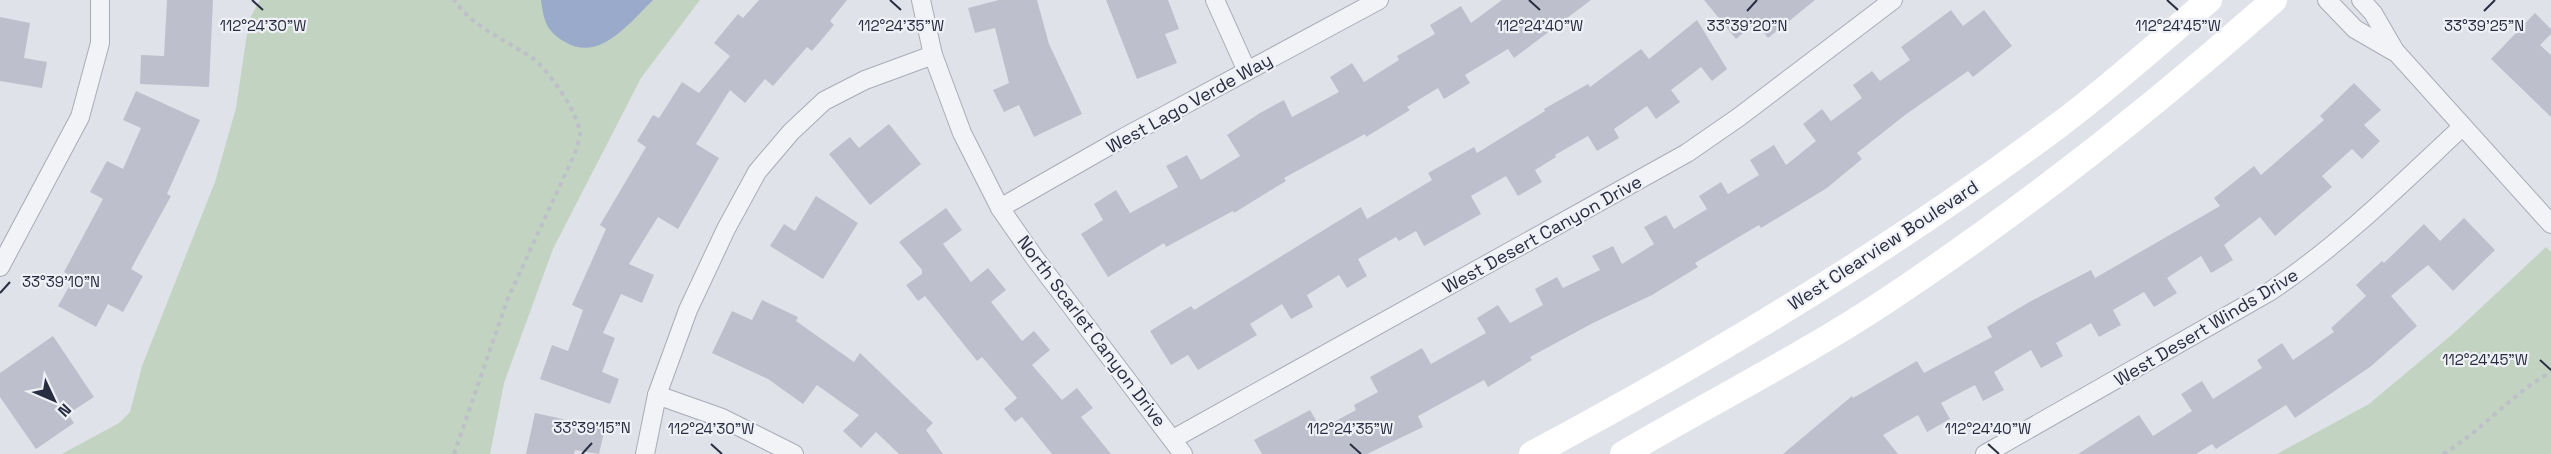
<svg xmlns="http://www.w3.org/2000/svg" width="2551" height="454" viewBox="0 0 2551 454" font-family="'Space Grotesk',sans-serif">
<rect width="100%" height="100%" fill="#e0e2e9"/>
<g fill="#c2d3c1">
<polygon points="260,0 700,0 641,78 553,249 504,383 490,454 62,454 119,423 130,412 142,366 215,182 236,108 249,20"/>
<polygon points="2546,247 2551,252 2551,454 2277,454 2369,404 2455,332"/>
</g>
<path fill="#9aaaca" d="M541 0H653C630 22 600 63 565 42 546 31 544 21 541 0Z"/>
<g fill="#bdc0cc">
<polygon points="167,0 213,0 209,87 140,84 141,55 164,56"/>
<polygon points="759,0 847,0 830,21 834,25 812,51 807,47 773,86 765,79 745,103 730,90 696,144 719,158 678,229 658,217 629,264 654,275 642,303 621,294 603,333 615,338 602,372 619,379 610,404 540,379 552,345 568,351 583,310 572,305 606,229 600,225 646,147 637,141 653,115 659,118 682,82 699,93 730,56 714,43 738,14 743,18"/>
<polygon points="999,0 1037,0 1049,44 1082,114 1034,137 1019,105 1004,112 993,90 1009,83 995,28 975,33 968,8"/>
<polygon points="1106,0 1168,0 1179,29 1165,34 1177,63 1137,79"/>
<polygon points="1502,0 1591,0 1514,58 1508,49 1465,75 1470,83 1444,99 1438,88 1407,107 1410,110 1366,137 1365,134 1284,178 1286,181 1234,213 1233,211 1166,247 1164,243 1108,277 1081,234 1103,220 1094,204 1116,190 1130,213 1178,187 1166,166 1187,155 1201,180 1240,156 1227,135 1260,113 1284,100 1292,117 1339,92 1330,77 1352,63 1364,82 1399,60 1397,56 1435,34 1430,25 1461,6 1471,23"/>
<polygon points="1704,0 1815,0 1768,38 1756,22 1736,39"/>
<polygon points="1951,10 1963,26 1984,10 2012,46 1973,77 1968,71 1905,115 1857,153 1862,159 1827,188 1761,228 1759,225 1695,263 1698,267 1652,295 1593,323 1530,357 1532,360 1488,387 1484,380 1418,416 1423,427 1367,454 1262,454 1254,440 1310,410 1321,429 1356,410 1354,405 1378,392 1370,377 1422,348 1431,364 1486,333 1477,318 1498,305 1510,323 1543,305 1535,289 1557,277 1563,288 1600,270 1592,256 1613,246 1622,264 1654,244 1644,227 1666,215 1674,229 1707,209 1699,196 1721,182 1728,194 1759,175 1750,160 1774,145 1786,165 1816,141 1803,124 1822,109 1831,121 1862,98 1853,85 1872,71 1880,81 1910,60 1901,47"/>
<polygon points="2535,13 2551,29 2551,34 2540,45 2551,55 2551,117 2491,59"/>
<polygon points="0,17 30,23 24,58 47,62 42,88 0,81"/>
<polygon points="1697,20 1727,69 1712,81 1701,67 1671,90 1680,102 1656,119 1647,106 1614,129 1619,138 1597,151 1588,136 1555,155 1556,157 1535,170 1542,182 1518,196 1506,176 1471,196 1481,214 1424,246 1416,231 1399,241 1396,237 1358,259 1367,276 1347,288 1339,275 1307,295 1313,307 1291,319 1282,304 1250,324 1257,335 1198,370 1188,355 1171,365 1150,331 1191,306 1194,310 1361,207 1367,219 1432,180 1428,173 1474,147 1477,153 1545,111 1544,109 1588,84 1590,87 1641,49 1649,59"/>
<polygon points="2354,83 2381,110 2364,125 2380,141 2362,159 2352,149 2322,176 2332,187 2275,236 2260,217 2224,245 2233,260 2211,273 2201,256 2167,278 2177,293 2154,307 2144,292 2113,310 2121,325 2099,337 2091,323 2056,343 2063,356 2041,368 2031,350 1994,372 2004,390 1983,401 1975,385 1941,403 1950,419 1927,432 1918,415 1883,435 1898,454 1783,454 1852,396 1853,398 1917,361 1924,373 1992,337 1987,327 2031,301 2091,270 2095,278 2220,206 2214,198 2254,166 2261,175 2324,120 2320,116"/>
<polygon points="136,91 200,120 167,194 171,196 131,269 143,276 123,312 108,304 96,327 58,306 74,278 64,272 103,199 90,192 107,161 123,169 141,128 123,120"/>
<polygon points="889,124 921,164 870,205 829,154 850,137 859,148"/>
<polygon points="816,196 858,223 823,279 770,246 784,224 795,231"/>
<polygon points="946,208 962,230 943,244 971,282 988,268 1006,290 991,302 1022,341 1034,331 1050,350 1032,365 1062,400 1077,388 1093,408 1081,417 1111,454 1052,454 1022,417 1015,422 1004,409 1017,398 982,357 977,361 925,296 918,301 906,285 922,274 922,270 899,242"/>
<polygon points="2464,218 2495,250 2453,291 2428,265 2418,273 2391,296 2417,326 2370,367 2295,418 2286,405 2216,449 2212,444 2196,454 2078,454 2139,415 2153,436 2192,411 2181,394 2202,381 2213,399 2262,368 2257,360 2282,343 2293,360 2334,332 2331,328 2366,296 2356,285 2382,261 2384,263 2424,224 2440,241"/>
<polygon points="762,300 798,317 796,321 854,362 860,353 933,423 926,430 943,454 899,454 876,432 861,448 843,431 859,415 817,385 803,404 768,379 712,353 732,311 752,320"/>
<polygon points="53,336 94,397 68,414 74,423 36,449 0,397 0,373"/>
<polygon points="535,413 605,428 599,454 575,450 574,454 526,454"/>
</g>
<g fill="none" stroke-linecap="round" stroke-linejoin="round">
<g stroke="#a9acb7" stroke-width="20">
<g id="street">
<polyline points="921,0 933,55 962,133 1000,208 1034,257 1183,454"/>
<polyline points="1215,0 1247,71"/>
<polyline points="2327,0 2355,29 2393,51"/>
<polyline points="2361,0 2373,13 2395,51 2551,224"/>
<polyline points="1000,208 1121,139 1379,0"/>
<polyline points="0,267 80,117 100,43 100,0"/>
<polyline points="657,395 722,418 794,454"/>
<polyline points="1173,439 1687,153 1739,117 1893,0"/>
<polyline points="645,454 657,395 688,310 726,229 757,172 791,132 824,101 865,80 933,55"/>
<path d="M1985 454 2269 292C2340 245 2400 185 2462 127"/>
</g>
</g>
<g stroke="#bdc0c8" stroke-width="4" stroke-dasharray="4.5 4.5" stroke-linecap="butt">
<path d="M454 454 508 298 575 153C577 147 579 141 580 135 580 115 548 69 531 57 504 39 474 28 454 0"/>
<path d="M2443 454C2482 431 2511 394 2551 372"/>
</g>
<use href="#street" stroke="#f2f3f7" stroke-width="18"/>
<g stroke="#fff" stroke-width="26">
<path d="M1532 454C1714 357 1893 249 2059 125 2111 86 2160 42 2209 0"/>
<path d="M1623 454C1710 403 1801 357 1886 301 2023 210 2151 109 2274 0"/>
</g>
</g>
<path fill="none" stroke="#282d41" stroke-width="2" d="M252 0 263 10M890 0 901 10M1529 0 1540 10M2167 0 2178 10M1747 11 1757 0M2484 11 2495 0M0 293 10 282M2540 360 2551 370M711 444 722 454M1350 444 1361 454M1988 444 1999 454M582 454 592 443"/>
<g text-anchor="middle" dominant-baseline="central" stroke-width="4.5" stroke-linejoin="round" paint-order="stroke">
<g font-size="18" fill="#282d41" stroke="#eff1f6">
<text transform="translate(1189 103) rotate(-29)">West Lago Verde Way</text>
<text transform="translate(1542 234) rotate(-29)">West Desert Canyon Drive</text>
<text transform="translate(1883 245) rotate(-33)">West Clearview Boulevard</text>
<text transform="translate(2206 327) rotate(-31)">West Desert Winds Drive</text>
<text transform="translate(1092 331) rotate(53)">North Scarlet Canyon Drive</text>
</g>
</g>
<g font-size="15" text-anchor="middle" fill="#282d41" stroke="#eff1f6" stroke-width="4.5" stroke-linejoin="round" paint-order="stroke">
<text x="263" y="31">112°24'30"W</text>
<text x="901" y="31">112°24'35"W</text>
<text x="2178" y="31">112°24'45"W</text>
<text x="1540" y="31">112°24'40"W</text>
<text x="1747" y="31">33°39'20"N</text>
<text x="2484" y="31">33°39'25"N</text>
<text x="61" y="287">33°39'10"N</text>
<text x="2485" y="365">112°24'45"W</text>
<text x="592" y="433">33°39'15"N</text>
<text x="711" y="434">112°24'30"W</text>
<text x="1350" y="434">112°24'35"W</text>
<text x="1988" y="434">112°24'40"W</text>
</g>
<g transform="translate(54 400) rotate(134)" stroke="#eff1f6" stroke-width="4.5" paint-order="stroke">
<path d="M0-4.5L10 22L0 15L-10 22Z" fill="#282d41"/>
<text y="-9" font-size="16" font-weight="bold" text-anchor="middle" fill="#282d41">N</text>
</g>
</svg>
